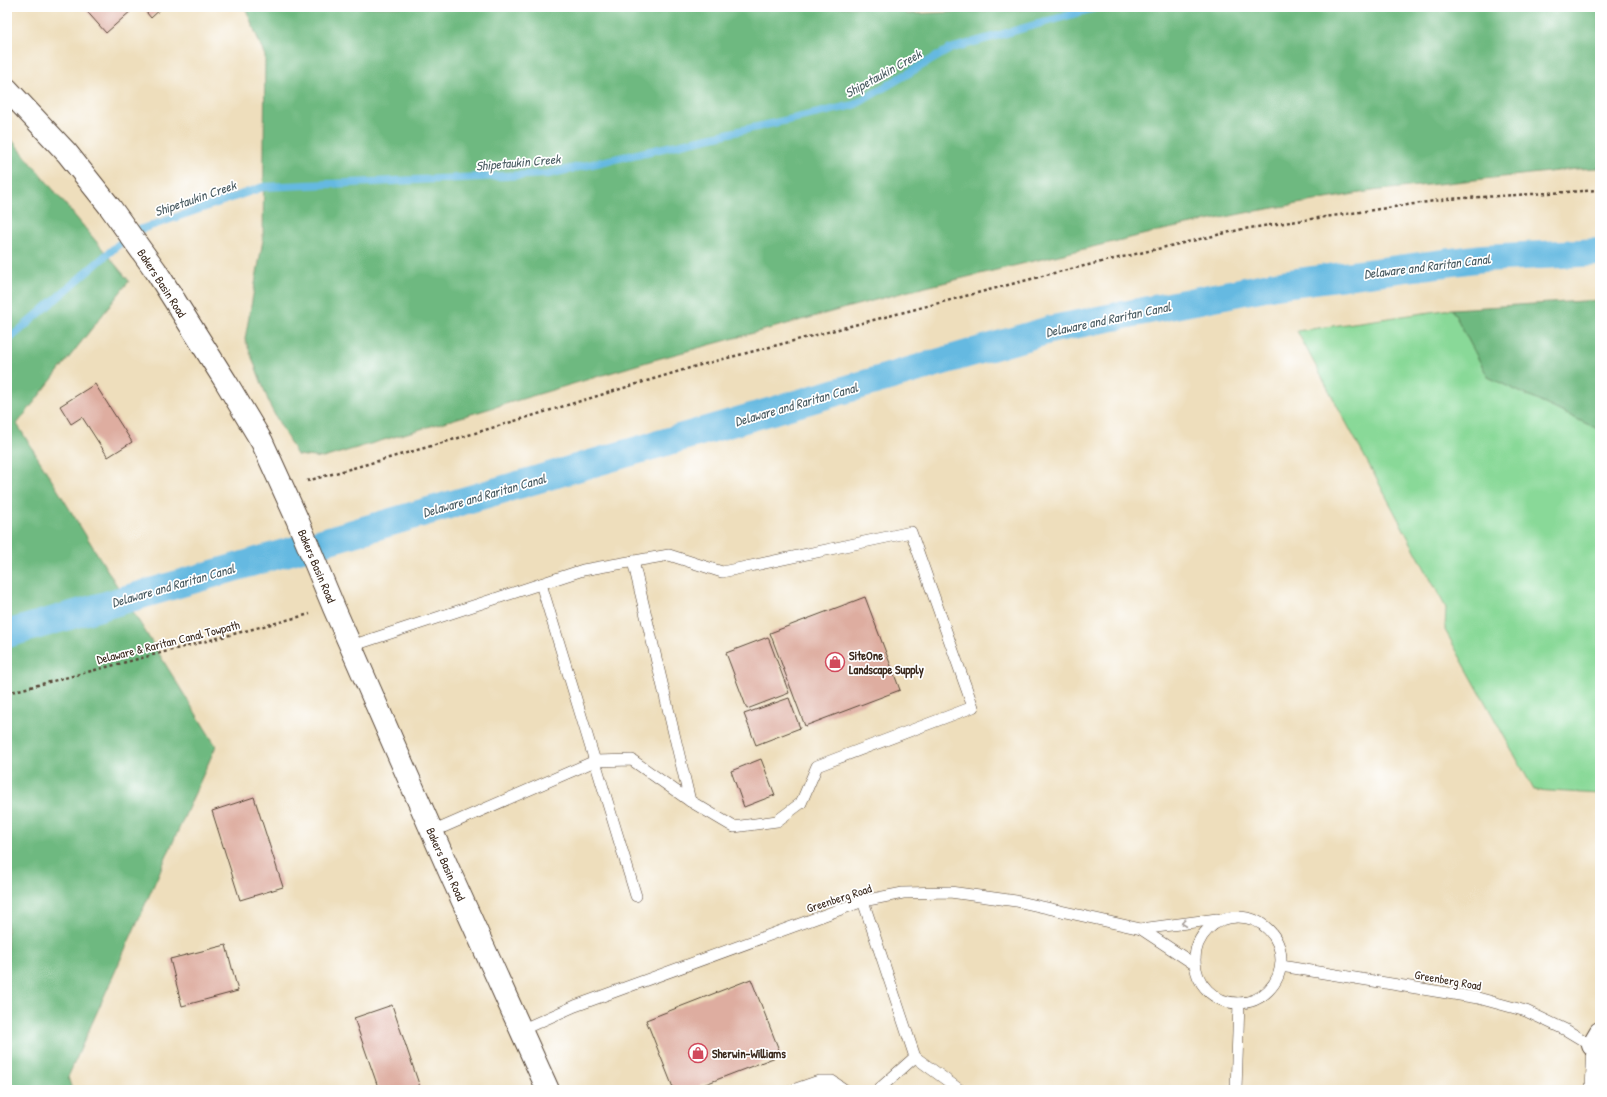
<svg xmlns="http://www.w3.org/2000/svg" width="1607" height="1097" viewBox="0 0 1607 1097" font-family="'Patrick Hand',sans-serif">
<rect width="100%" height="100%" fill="#fff"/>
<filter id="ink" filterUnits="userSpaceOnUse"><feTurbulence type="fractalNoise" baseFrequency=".025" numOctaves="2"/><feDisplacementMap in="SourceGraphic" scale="8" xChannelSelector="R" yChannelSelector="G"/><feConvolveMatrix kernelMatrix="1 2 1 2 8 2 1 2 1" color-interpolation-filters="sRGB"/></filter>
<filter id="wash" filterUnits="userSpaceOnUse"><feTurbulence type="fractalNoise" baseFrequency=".012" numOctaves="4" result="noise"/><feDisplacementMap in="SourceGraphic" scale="16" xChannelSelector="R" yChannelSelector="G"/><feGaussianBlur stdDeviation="0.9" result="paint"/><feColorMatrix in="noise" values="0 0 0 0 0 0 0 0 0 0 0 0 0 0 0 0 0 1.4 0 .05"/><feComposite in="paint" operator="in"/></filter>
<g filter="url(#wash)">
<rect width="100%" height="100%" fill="#eedebc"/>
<polygon fill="#89d998" stroke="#62825b" points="1452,309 1488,377 1600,430 1600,794 1534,790 1445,630 1446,608 1297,331"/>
<g fill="#6eb980" stroke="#54724f">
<polygon points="245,7 900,7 907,14 1091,7 1600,7 1600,168 1576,169 1372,191 1245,213 1163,230 905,292 650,361 323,458 297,455 271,408 245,339 263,240 265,56"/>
<polygon points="7,134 129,281 17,424 216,746 68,1077 72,1090 7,1090"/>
<polygon points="1600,300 1600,430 1488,377 1452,309"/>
</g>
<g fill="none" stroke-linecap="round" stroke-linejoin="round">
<polyline stroke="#65b9e1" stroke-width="8" points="7,341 133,232 263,187 548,174 854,105 950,49 1098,7"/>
<polyline stroke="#65b9e1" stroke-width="28" points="7,634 1053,329 1275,285 1483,258 1600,252"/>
</g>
<g id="blocks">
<g fill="#deada0">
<polygon points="83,7 130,7 132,10 106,33"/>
<polygon points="142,7 163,7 151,18"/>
<polygon points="95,384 132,442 108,457 82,417 71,424 60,406"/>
<polygon points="865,597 900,690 805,726 770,633"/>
<polygon points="768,637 789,693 747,709 726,653"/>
<polygon points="789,698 800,728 756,745 744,714"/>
<polygon points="761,759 775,795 744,807 731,771"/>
<polygon points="254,797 283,887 240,900 212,811"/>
<polygon points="226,945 238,991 182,1006 170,959"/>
<polygon points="751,979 781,1055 690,1090 674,1090 646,1020"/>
<polygon points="392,1005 421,1090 379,1090 354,1018"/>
</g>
</g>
</g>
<g filter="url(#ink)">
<use href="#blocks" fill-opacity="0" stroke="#564536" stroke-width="1"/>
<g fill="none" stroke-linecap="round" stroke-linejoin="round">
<g stroke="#564536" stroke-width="12">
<g id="service">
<polyline points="633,561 690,801"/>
<polyline points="541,584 636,896"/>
<polyline points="351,646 583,570 669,555 722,572 911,532 973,707 817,766 801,803 777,821 734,827 690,801 632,760 595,761 432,832"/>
<polyline points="863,901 915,1057 878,1090"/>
<circle cx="1238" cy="960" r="43"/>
<polyline points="1141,929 1217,919"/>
<polyline points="1281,966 1478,998 1526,1011 1566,1030 1596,1048"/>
<polyline points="521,1030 575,1006 863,901 903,893 950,892 1016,901 1141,929 1194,964"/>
<polyline points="915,1057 960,1090"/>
<polyline points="793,1090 819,1081 832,1081 845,1090"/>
<polyline points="1236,1090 1239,1003"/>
<polyline points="1591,1090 1593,1045"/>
</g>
</g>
<g stroke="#564536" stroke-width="24">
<polyline id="minor" points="1593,1045 1600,1033"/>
</g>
<g stroke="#564536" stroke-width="24">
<polyline id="secondary" points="7,89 67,153 110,207 156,271 226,382 262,442 297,519 334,608 451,875 548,1090"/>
</g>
<g stroke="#564536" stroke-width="2.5" stroke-dasharray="3 3" stroke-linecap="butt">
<polyline points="307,481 442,443 693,367 1054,273 1243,229 1448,199 1600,190"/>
<polyline points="7,693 310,614"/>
</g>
<use href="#service" stroke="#fff" stroke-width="11"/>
<use href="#minor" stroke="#fff" stroke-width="22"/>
<use href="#secondary" stroke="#fff" stroke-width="22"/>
</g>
<defs><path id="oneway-chevron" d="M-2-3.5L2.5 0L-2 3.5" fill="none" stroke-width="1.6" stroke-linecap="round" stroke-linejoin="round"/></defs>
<use stroke="#a79f9a" href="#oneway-chevron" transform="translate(1184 923) rotate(173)"/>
</g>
<defs>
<g id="shop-ring" transform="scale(1)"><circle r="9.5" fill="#fff" stroke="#d1495b" stroke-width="1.5"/><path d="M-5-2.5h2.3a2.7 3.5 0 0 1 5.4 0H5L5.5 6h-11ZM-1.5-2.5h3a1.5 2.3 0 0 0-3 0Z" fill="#d1495b"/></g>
</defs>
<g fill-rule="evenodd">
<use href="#shop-ring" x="835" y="662"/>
<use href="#shop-ring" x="698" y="1053"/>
</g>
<g text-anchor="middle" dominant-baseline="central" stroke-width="3.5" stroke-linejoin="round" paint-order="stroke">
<g font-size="12" fill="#3b2a1e" stroke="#fff">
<text transform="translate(162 283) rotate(57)">Bakers Basin Road</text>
<text transform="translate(317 566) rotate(67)">Bakers Basin Road</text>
<text transform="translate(168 642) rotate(-14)">Delaware &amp; Raritan Canal Towpath</text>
<text transform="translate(446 864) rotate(66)">Bakers Basin Road</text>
<text transform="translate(839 898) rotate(-18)">Greenberg Road</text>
<text transform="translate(1448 980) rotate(10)">Greenberg Road</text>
</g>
<g font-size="12" font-weight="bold" fill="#3b2a1e" stroke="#fff" text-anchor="start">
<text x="849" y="655">SiteOne<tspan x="849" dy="14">Landscape Supply</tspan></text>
<text x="712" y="1053">Sherwin-Williams</text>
</g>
<g font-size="13" font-style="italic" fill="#4a5c62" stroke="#fff">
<text transform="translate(883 73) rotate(-29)">Shipetaukin Creek</text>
<text transform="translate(518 162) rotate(-5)">Shipetaukin Creek</text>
<text transform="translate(195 198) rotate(-19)">Shipetaukin Creek</text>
<text transform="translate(1427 266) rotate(-7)">Delaware and Raritan Canal</text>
<text transform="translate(1108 319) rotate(-12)">Delaware and Raritan Canal</text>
<text transform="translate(796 404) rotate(-16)">Delaware and Raritan Canal</text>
<text transform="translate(484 495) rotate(-16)">Delaware and Raritan Canal</text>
<text transform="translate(173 585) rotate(-16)">Delaware and Raritan Canal</text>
</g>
</g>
<rect width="1607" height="1097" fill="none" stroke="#fff" stroke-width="24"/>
</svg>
